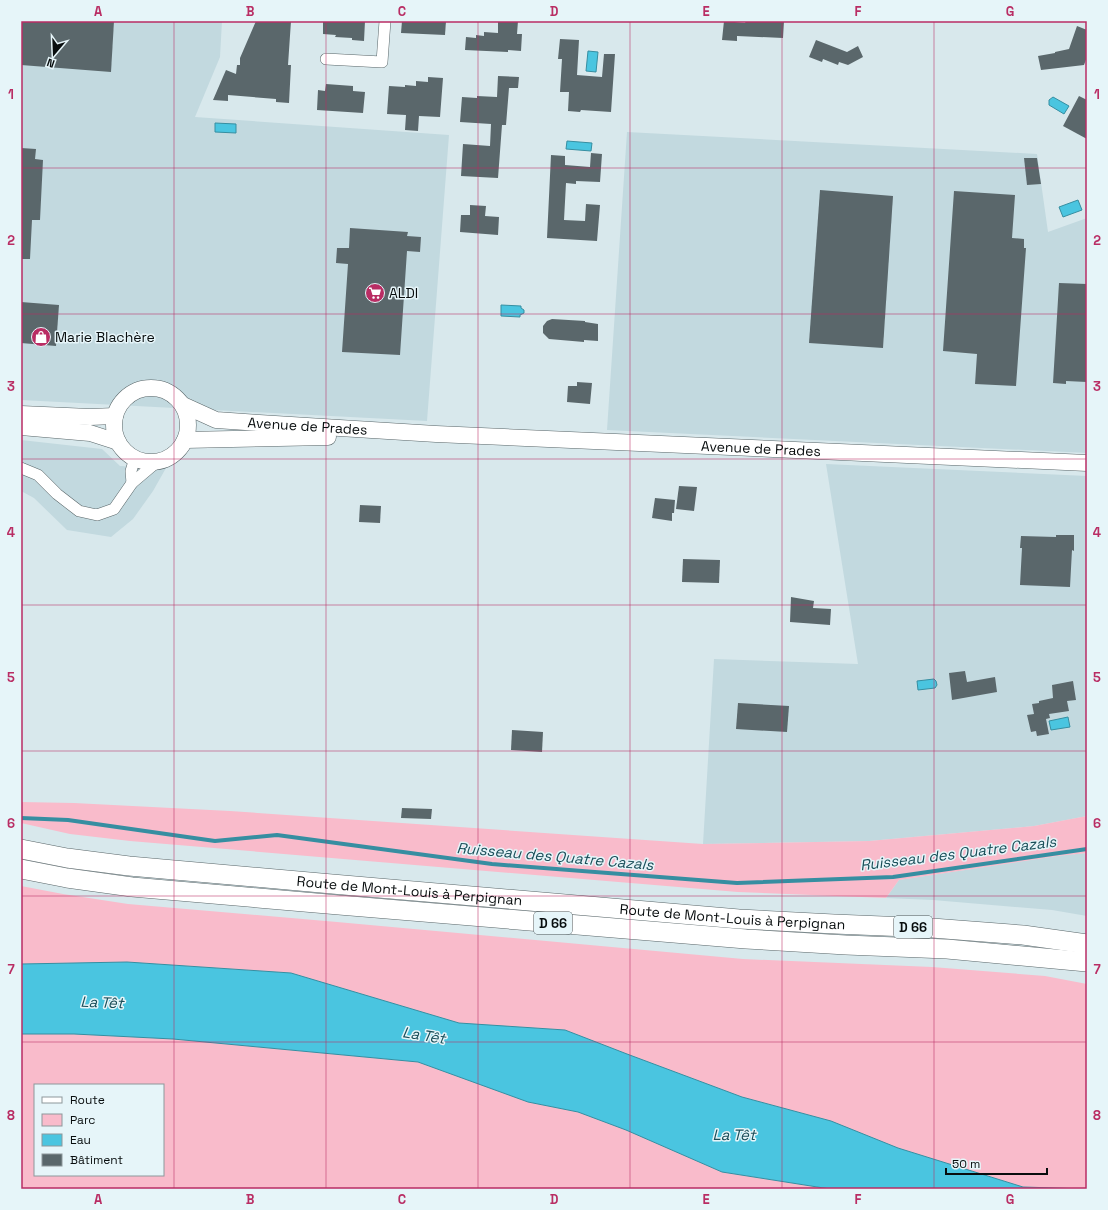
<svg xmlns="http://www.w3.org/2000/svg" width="1108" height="1210" viewBox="0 0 1108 1210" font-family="'Space Grotesk',sans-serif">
<rect width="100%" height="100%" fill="#d8e8ec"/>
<g fill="#c2d9df">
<polygon points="21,21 222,21 220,57 195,117 449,135 427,421 21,400"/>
<polygon points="627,132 1037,154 1048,232 1087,218 1087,453 607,430"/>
<polygon points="21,440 102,449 120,466 166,468 153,491 133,519 111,537 67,530 34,498 21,491"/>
<polygon points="826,464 1087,476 1087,816 1034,826 869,841 703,844 714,659 858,664"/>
<polygon points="1087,853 1087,916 1052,910 933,900 886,898 899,880 1057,856"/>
</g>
<g fill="#f9bbcb" fill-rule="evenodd">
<polygon points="21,802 74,803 230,811 703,844 869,841 1034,826 1087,816 1087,853 1057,856 899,880 886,898 738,892 130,841 70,834 21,823"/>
<polygon points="21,886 63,894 128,904 337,922 743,959 932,967 1045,976 1087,984 1087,1188 1023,1187 898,1148 830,1121 742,1097 627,1054 565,1030 459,1023 291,973 127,962 21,964"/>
<path d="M21 1034H74L173 1039 418 1062 528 1102 578 1112 626 1130 722 1172 830 1189H21ZM35 1085H163V1175H35Z"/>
</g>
<g fill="#4ac5e0" stroke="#368ea1">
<polygon points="588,51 598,52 596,72 586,71"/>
<polygon points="1053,97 1069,106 1064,114 1049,105 1049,100"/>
<polygon points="215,123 236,124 236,133 215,132"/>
<polygon points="567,141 592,143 591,151 566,149"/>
<polygon points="1078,200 1082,210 1063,217 1059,207"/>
<polygon points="501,305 521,306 521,308 524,310 524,313 520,315 520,317 501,316"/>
<polygon points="934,679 936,681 937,685 935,688 918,690 917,681"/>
<polygon points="1068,717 1070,727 1051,730 1049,721"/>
<polygon points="127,962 291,973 459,1023 565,1030 627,1054 742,1097 831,1121 898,1148 1023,1187 1087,1189 830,1189 722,1172 626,1130 578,1112 528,1102 418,1062 173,1039 74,1034 21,1034 21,964"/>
</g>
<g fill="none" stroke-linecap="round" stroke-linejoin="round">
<polyline stroke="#368ea1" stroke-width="4" points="21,818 68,820 215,841 277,835 492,864 737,883 893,877 1087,849"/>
</g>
<g fill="#5a676b">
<polygon points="21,21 114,21 111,72 21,65"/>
<polygon points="256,21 291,21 288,65 291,65 289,103 276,102 276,99 228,95 228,101 213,100 226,70 236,74 237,65 240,65 240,58"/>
<polygon points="323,21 365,21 364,41 352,40 352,38 335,37 336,35 323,34"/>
<polygon points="402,21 446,21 445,35 401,33"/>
<polygon points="498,21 518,21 517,34 522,34 521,51 508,50 508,52 465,50 466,37 476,38 476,35 484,36 484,32 498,33"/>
<polygon points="724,21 745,23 746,21 784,21 783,38 737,36 737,41 722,40"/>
<polygon points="1077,26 1087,30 1087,57 1084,65 1041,70 1038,56 1055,53 1055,52 1069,49"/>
<polygon points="560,39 579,40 577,75 602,77 604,54 615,54 611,112 581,110 580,112 568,111 569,92 560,92 562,59 558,59"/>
<polygon points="816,40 847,52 858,46 863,57 848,65 839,62 838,65 823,59 822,62 809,57"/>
<polygon points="498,76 519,77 518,88 509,88 506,125 502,125 498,178 461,176 463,144 490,146 491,124 460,122 462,97 477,98 477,96 497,97"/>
<polygon points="428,77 443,78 440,117 419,116 418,131 405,130 406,115 387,114 389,86 405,87 405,85 416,86 416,81 428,82"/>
<polygon points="326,84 353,86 353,91 365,92 363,113 317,110 318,90 325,91"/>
<polygon points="1079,96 1087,100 1087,139 1063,126"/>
<polygon points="21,148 36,149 35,159 43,160 40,220 32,220 30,259 21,259"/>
<polygon points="591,153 602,154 600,182 576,181 576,184 566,183 564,220 585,221 586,204 600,205 597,241 547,238 551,155 565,156 565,165 590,167"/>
<polygon points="1024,158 1037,158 1041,184 1027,185"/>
<polygon points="820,190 893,196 883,348 809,343"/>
<polygon points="954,191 1015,195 1012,238 1024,239 1024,248 1026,248 1016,386 975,384 977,354 943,351"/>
<polygon points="470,205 486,206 485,216 499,217 498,235 460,232 461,215 470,215"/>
<polygon points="350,228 408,232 407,236 421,237 420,252 407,251 400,355 342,352 348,264 336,263 337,248 349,248"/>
<polygon points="1059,283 1087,284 1087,382 1066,381 1066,384 1053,383"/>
<polygon points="21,302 59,305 56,346 21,343"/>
<polygon points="552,319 585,321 585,322 598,324 598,341 584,340 584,342 549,339 543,333 543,326 547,321"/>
<polygon points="577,382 592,383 590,404 567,402 568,386 577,386"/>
<polygon points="679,486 697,487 694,511 676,509"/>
<polygon points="655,498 675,500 674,513 672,513 672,521 652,518"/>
<polygon points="360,505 381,506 380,523 359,522"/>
<polygon points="1056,535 1074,535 1074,551 1072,550 1070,587 1020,585 1022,548 1020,548 1021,536 1056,537"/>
<polygon points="683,559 720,560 719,583 682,582"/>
<polygon points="791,597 814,601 813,608 831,609 830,625 790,622"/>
<polygon points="965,671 967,682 995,677 997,692 952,700 949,673"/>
<polygon points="1073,681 1076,700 1067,701 1069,711 1049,714 1050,718 1046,719 1049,734 1037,736 1036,731 1031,732 1027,715 1034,714 1032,704 1039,703 1039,701 1053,698 1052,685"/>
<polygon points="738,703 789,706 787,732 736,729"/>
<polygon points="512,730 543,732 542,752 511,750"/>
<polygon points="402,808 432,809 431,819 401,818"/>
</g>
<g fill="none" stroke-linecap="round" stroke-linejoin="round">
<g stroke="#596669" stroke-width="12">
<g id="minor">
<polyline points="326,59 382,62 385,21"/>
<polyline points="21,468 38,475 57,494 79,511 97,515 114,509 132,483 158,461"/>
<polyline points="132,483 131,471 135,458"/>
</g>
</g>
<g stroke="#596669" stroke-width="17">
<g id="secondary">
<circle cx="151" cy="425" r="37"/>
<path id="s1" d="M183 405 216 420 259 423 436 434 1087 463"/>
<polyline points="21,414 90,417 115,416"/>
<polyline points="21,427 90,433 118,442"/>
<polyline points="185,440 328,437"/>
</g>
</g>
<g stroke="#596669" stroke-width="20">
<g id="trunk">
<path id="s2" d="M21 849 67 858 129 866 332 884 739 919 834 924 932 928 1023 935 1087 944"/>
<polyline points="21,869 67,878 132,887 339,905 746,939 846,945 947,949 1087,962"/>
</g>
</g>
<use href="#minor" stroke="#fff" stroke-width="11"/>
<use href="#secondary" stroke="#fff" stroke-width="16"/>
<use href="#trunk" stroke="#fff" stroke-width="19"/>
</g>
<path fill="none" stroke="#b92d64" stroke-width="1" stroke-opacity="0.55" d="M174 21V1189M326 21V1189M478 21V1189M630 21V1189M782 21V1189M934 21V1189M21 168H1087M21 314H1087M21 459H1087M21 605H1087M21 751H1087M21 896H1087M21 1042H1087"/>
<defs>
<g id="supermarket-disc" transform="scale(1)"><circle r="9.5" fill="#b92d64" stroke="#e6f5f9"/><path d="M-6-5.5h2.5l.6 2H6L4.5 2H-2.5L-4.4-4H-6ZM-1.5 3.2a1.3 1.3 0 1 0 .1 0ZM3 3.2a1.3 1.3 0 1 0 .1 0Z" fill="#fff"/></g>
<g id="shop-disc" transform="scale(1)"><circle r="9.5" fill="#b92d64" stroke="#e6f5f9"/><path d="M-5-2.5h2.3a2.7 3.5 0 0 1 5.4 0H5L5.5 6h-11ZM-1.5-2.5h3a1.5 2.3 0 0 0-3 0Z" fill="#fff"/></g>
</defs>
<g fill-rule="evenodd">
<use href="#supermarket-disc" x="375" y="293"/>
<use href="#shop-disc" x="41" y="337"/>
</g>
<g text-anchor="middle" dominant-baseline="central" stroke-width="3" stroke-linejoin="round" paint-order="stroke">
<g fill="#e6f5f9" stroke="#4b5354" stroke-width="1">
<rect x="534" y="912" width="38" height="22" rx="3"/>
<rect x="894" y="916" width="38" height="22" rx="3"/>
</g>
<g font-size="13" font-weight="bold" fill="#080d0e">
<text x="553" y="923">D 66</text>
<text x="913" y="927">D 66</text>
</g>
<g font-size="14" fill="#080d0e" stroke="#e6f5f9" text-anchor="start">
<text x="389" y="293">ALDI</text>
<text x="55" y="337">Marie Blachère</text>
</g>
<g font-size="14" fill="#080d0e" stroke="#e6f5f9">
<text stroke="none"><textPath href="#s1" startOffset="128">Avenue de Prades</textPath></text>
<text stroke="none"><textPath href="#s1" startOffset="582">Avenue de Prades</textPath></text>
<text stroke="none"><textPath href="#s2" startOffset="391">Route de Mont-Louis à Perpignan</textPath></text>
<text stroke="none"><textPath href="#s2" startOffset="715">Route de Mont-Louis à Perpignan</textPath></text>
</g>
<g font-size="15" font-style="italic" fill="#1a4e59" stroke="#e6f5f9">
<text transform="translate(958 853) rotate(-7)">Ruisseau des Quatre Cazals</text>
<text transform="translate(555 856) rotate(5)">Ruisseau des Quatre Cazals</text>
<text transform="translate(102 1002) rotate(2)">La Têt</text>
<text transform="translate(424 1035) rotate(9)">La Têt</text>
<text x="734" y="1134">La Têt</text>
</g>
</g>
<rect width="1108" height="1210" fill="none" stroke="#e6f5f9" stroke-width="44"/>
<rect x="34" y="1084" width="130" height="92" fill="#e6f5f9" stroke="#8d989b"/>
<rect x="42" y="1097" width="20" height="6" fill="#ffffff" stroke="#8d989b"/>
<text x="70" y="1104" font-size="12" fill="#080d0e">Route</text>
<rect x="42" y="1114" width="20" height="12" fill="#f9bbcb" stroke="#8d989b"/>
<text x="70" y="1124" font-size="12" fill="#080d0e">Parc</text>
<rect x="42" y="1134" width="20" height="12" fill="#4ac5e0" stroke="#8d989b"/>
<text x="70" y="1144" font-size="12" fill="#080d0e">Eau</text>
<rect x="42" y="1154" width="20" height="12" fill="#5a676b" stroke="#8d989b"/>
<text x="70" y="1164" font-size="12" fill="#080d0e">Bâtiment</text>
<g transform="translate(54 54) rotate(199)" stroke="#e6f5f9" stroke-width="3" paint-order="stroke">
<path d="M0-3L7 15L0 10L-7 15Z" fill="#080d0e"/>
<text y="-6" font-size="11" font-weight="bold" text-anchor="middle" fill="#080d0e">N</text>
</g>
<path d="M946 1168v6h101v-6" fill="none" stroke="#080d0e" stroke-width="2"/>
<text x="952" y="1168" font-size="12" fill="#080d0e" stroke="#e6f5f9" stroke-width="3" paint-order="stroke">50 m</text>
<rect x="22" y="22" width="1064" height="1166" fill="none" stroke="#b92d64" stroke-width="1.5"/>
<g font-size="13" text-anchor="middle" font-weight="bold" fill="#b92d64">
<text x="98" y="16">A</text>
<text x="250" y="16">B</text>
<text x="402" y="16">C</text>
<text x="554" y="16">D</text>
<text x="706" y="16">E</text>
<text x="858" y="16">F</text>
<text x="1010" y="16">G</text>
<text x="11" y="99">1</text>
<text x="1097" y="99">1</text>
<text x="11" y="245">2</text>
<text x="1097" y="245">2</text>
<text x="11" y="391">3</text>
<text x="1097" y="391">3</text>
<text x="11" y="537">4</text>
<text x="1097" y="537">4</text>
<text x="11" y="682">5</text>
<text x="1097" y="682">5</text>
<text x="11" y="828">6</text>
<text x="1097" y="828">6</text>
<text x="11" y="974">7</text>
<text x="1097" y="974">7</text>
<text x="11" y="1120">8</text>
<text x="1097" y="1120">8</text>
<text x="98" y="1204">A</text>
<text x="250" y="1204">B</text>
<text x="402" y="1204">C</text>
<text x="554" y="1204">D</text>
<text x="706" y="1204">E</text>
<text x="858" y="1204">F</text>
<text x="1010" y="1204">G</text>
</g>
</svg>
